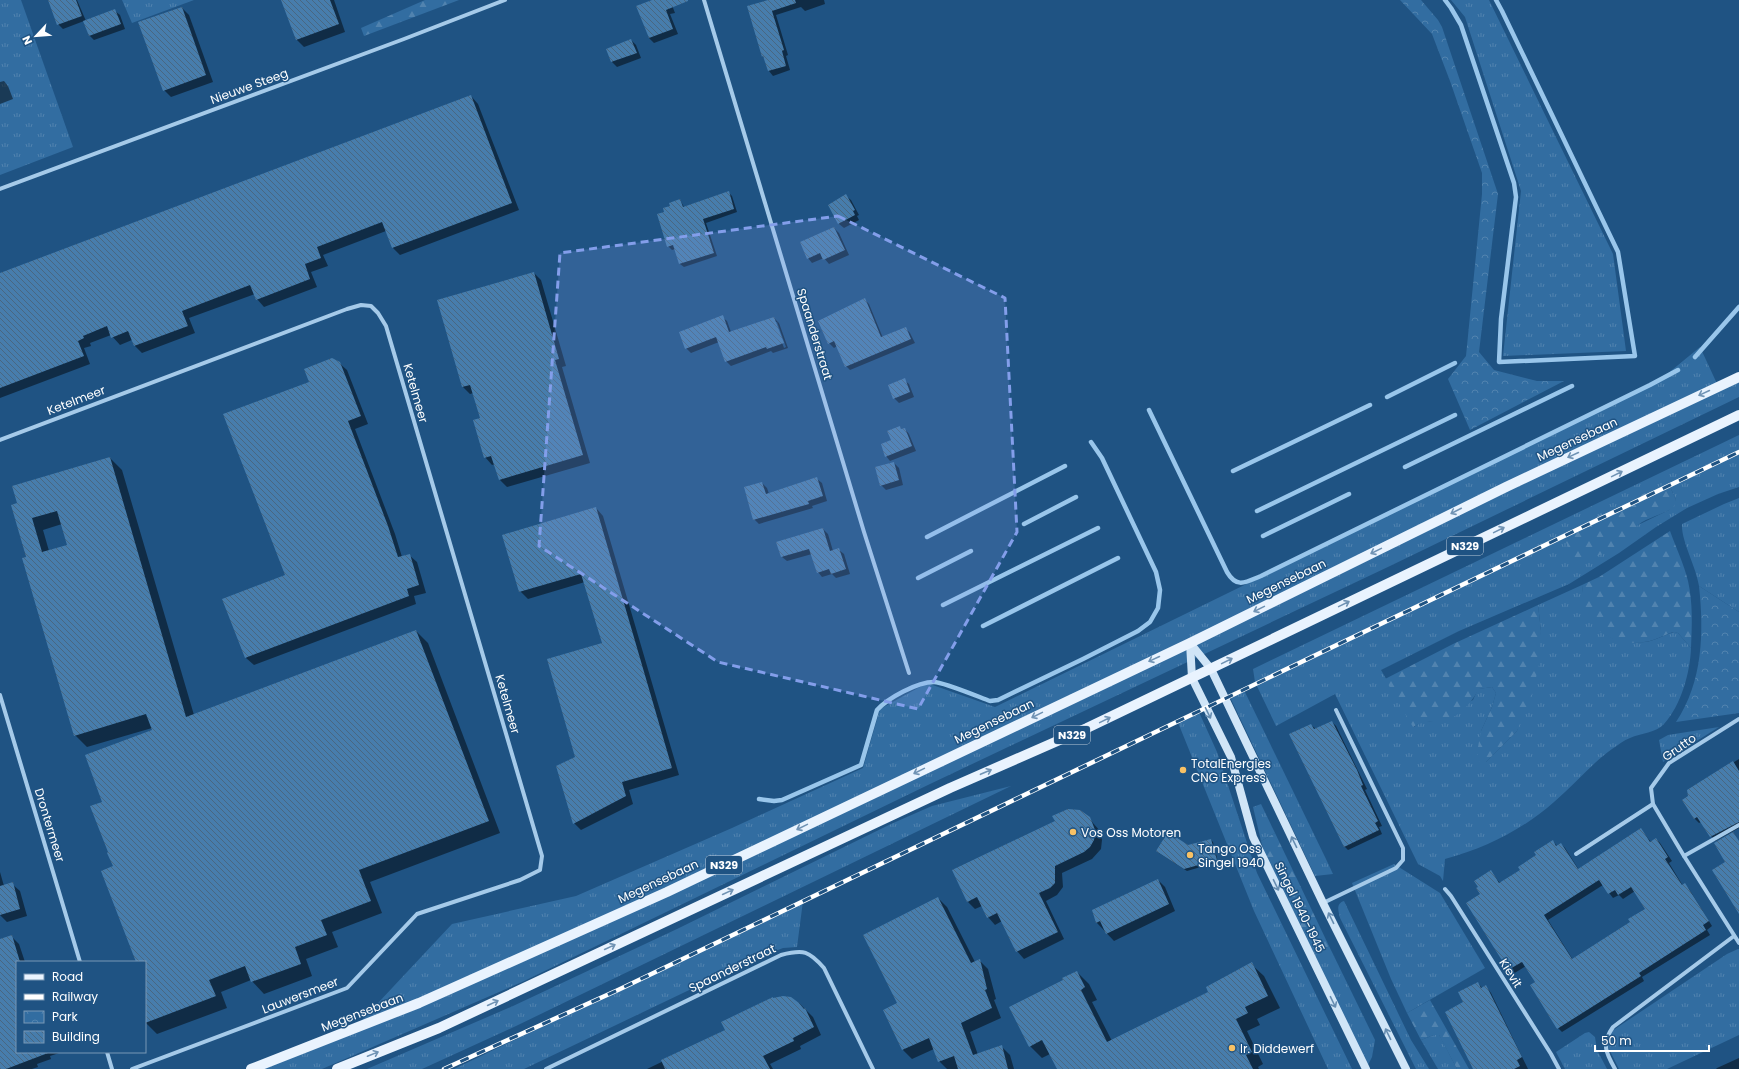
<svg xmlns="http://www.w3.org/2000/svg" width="1739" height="1069" viewBox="0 0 1739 1069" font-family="Poppins,sans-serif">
<defs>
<pattern id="grass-tufts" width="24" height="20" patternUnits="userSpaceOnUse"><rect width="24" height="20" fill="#326da1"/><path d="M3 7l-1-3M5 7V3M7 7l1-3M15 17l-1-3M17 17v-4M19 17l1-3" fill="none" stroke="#5183af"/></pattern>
<pattern id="forest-firs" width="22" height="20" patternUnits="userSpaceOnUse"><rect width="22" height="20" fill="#326da1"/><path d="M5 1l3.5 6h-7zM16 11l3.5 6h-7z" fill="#5183af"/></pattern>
<pattern id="park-crowns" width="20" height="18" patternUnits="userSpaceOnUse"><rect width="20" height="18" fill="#326da1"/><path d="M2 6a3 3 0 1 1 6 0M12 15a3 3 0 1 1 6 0" fill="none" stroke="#5183af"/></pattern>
<pattern id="building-back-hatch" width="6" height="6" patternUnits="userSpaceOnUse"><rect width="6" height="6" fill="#477dac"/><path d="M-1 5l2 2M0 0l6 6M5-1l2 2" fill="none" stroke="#496781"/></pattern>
</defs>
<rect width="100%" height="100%" fill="#1f5383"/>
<g fill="url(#grass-tufts)" fill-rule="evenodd">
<polygon points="0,0 21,0 73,147 0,175"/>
<polygon points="122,0 194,0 132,23"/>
<polygon points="1451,0 1489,0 1613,254 1626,351 1503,356 1521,191 1465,17"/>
<polygon points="1700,347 1719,388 1739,378 1739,397 1390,566 930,784 522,982 322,1069 261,1069 349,1034 452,924 576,896 732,828 863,768 880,709 927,683 995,707 1655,384"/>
<path d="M1739 435V487L1718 494 1687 508 1656 527 1619 553 1569 584 1459 631 1381 670 1414 727 1421 722 1433 721 1473 700 1478 689 1492 687 1496 693 1492 707 1481 731 1486 762 1517 731 1541 631 1538 605 1582 585C1585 613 1593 636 1623 641 1630 642 1638 643 1645 642 1654 641 1664 635 1674 632L1678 633 1691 648C1690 673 1681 705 1664 724 1656 733 1641 733 1630 738 1624 740 1618 745 1612 749 1591 764 1574 785 1554 802 1522 830 1486 848 1445 859L1443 881 1440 876 1418 864 1335 694 1276 726 1255 682 1253 669ZM1668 482 1676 500 1669 510 1638 525Z"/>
<path d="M1739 498V612L1699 586C1696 566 1681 541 1682 524L1724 504Z"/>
<polygon points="1243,688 1325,857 1333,874 1315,876 1229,695"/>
<polygon points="1198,710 1217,752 1257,873 1352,1069 1328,1069 1254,911 1177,720"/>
<polygon points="1719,727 1663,762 1659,740 1668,735"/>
<polygon points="1011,786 516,1026 422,1069 367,1069 513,1006 677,929 891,824 932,806"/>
<polygon points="1261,804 1275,833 1261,841 1253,807"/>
<polygon points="1394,864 1440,893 1485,968 1407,1013 1391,979 1352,883"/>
<polygon points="803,901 797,947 783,948 752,960 524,1069 454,1069"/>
<path d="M1344 901 1411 1040 1429 1069H1416L1340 918C1339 912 1335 904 1344 901Z"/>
<polygon points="1329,946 1375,1040 1372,1057 1368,1065 1312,955"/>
<polygon points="1738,949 1739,949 1739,1035 1667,1069 1619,1069 1603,1037 1727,954"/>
<polygon points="1589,1032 1595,1037 1597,1050 1607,1069 1565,1069 1556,1052 1585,1033"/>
<polygon points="1434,1035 1439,1035 1441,1038 1457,1069 1438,1069 1421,1040"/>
</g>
<g fill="url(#forest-firs)">
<polygon points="425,0 459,0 364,36 361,28"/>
<path d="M1668 482 1676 500 1674 507C1663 515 1648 517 1638 525 1633 529 1630 536 1625 540 1613 551 1590 562 1573 558L1562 533Z"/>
<path d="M1670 531C1676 548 1684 564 1688 581 1693 603 1692 626 1691 648L1678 633 1673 632C1664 635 1654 641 1644 642 1621 646 1595 636 1586 613 1583 604 1583 594 1582 585L1599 577Z"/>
<path d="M1538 605 1541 631 1539 665 1532 694 1517 731 1486 762 1478 761V747L1481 731 1492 707 1496 693 1492 687 1479 689C1472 701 1461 716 1447 719 1435 722 1424 720 1413 727L1385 679 1453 644Z"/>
<polygon points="1275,833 1329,946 1312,955 1272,877 1261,841"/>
<polygon points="1430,1000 1469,1069 1457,1069 1439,1035 1434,1035 1421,1040 1407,1013"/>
</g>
<g fill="url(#park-crowns)">
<polygon points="1400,0 1421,0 1438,20 1442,27 1498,194 1479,352 1494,370 1537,381 1564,381 1470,430 1448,379 1466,356 1482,194 1482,173 1450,81 1432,34"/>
<path d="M1699 586 1739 612V713L1676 722C1703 682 1704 632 1699 586Z"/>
</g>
<g fill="#0007" fill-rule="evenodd">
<polygon points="51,0 77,0 86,21 115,11 120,15 125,29 94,40 89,35 84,21 63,29 58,24"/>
<polygon points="282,0 334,0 345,32 304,47 297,40"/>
<polygon points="652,0 670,0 675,13 670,14 678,34 654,43 649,38"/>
<polygon points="772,0 824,0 825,4 805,11 801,7 776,15 788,55 786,56 790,70 773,76 769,71 765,59 762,56"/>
<polygon points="182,8 189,15 213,82 171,97 164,90"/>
<polygon points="631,40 636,45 641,58 617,67 612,62 607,49"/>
<polygon points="4,81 8,86 13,99 0,104 0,82"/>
<polygon points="471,96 478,104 519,210 400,255 393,248 386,231 323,255 328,266 311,272 317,287 264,307 257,299 255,294 189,318 195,333 142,353 135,346 132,340 120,345 111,335 90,343 91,346 84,348 90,364 0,398 0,274"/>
<polygon points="728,192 732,196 737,212 706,223 717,256 684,267 680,264 675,249 672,250 668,246 665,213 680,200 684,207"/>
<polygon points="846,196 851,200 859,215 857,216 859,220 844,228 839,224 829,205"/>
<polygon points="834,228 839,233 849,255 829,264 824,258 812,263 808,258"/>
<polygon points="534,273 541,280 566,366 562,367 590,463 507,487 500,480 495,464 492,465 485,457 482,419 474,393 470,394 463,387 438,301"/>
<polygon points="864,299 869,304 883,338 906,329 910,333 915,343 850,370 846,366 837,346 834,348 829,343"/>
<path d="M722 317 727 321 731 332 774 318 779 323 788 348 773 353 771 351 731 366 726 361 719 342 691 353 686 348ZM775 322H777L786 347 784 348Z"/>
<polygon points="339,363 347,370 368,424 355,429 395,534 402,557 409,555 417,562 426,593 414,596 416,604 254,665 246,658 286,576 310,382"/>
<polygon points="904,380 909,384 914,397 899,403 894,398"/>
<polygon points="900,427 902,430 905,429 909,434 916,451 890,461 886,456 892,440"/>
<path d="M110 458 122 470 194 715 416 631 428 643 500 833 370 882 382 913 332 932 338 947 306 959 312 976 264 994 251 980 221 992 227 1008 157 1034 145 1022V962H137L114 867 109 853 104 802 153 731 152 728 87 747 75 735 12 506ZM62 524 68 546 49 551 43 530Z"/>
<polygon points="894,463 899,468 903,485 886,490 881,485"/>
<polygon points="817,479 822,483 827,501 812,506 813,508 759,524 754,519 762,483 767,488 769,494"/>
<polygon points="596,508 603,516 679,775 629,790 633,804 581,830 574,823 576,757 603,644 585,582 528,599 520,591"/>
<polygon points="823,529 828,534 833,551 839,550 844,554 850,574 836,578 832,574 822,577 818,572 812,554 787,561 782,557"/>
<polygon points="1332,722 1336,726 1367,789 1365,790 1382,826 1379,827 1382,834 1348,850 1344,846 1311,725 1316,729"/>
<polygon points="1739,759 1739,828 1715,841 1701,822 1699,823 1695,819 1688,791"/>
<polygon points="1086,815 1100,831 1102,840 1101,849 1092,859 1062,873 1063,887 1057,895 1046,901 1064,939 1024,959 1017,951 1002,921 995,925 988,917 982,906 975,909 968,902"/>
<path d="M1641 830 1651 842 1656 839 1660 843 1672 861 1669 863 1683 886 1684 884 1689 889 1712 926 1707 930 1710 935 1642 977 1644 981 1562 1032 1558 1028 1536 983 1526 966 1513 974 1509 969 1481 895 1490 871 1500 883 1521 870 1553 841 1557 846 1561 844 1565 848 1579 870ZM1603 885 1613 898 1619 895 1623 899 1635 891 1646 909 1632 923 1573 960 1548 920Z"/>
<polygon points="1211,840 1213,842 1218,862 1187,871 1159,853"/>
<polygon points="0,872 4,886 12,884 20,891 27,916 7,922 0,915"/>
<polygon points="1158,880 1165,887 1175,911 1114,941 1097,923 1093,911"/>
<polygon points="938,898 947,907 975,962 979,960 988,969 996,999 994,1000 1001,1018 970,1032 978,1055 1001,1046 1010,1055 1014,1069 947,1069 939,1061 934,1049 912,1059 903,1050 884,1010 898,1004"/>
<polygon points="12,937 19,944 25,962 17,962 17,1052 59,1053 50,1056 51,1059 37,1064 38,1067 32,1069 0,1069 0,940"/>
<polygon points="1251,964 1264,976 1280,1008 1257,1019 1260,1025 1247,1031 1263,1064 1258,1067 1259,1069 1058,1069 1050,1054 1042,1058 1030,1046 1064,981 1077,972 1089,984 1097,1000 1092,1002 1112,1041 1209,992"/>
<polygon points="1478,983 1483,989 1487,988 1491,993 1528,1069 1475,1069 1464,1003"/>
<polygon points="799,1003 813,1017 821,1035 800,1046 801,1049 770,1064 773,1069 647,1069 726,1031"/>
<polygon points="1739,1058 1739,1069 1716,1069 1717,1068"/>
</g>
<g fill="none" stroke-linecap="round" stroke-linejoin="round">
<g stroke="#99c6eb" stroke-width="4.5">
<polyline points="1445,0 1451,8 1461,25 1514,183 1516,197 1501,319 1499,362 1635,356 1618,252 1502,11 1496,0"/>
<polyline points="1695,357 1739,307"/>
<polyline points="1387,397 1455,363"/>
<path d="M1149 410 1227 572C1237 589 1246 582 1261 576L1650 385 1678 370"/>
<polyline points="1405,467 1572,386"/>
<polyline points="1233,471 1370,405"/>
<polyline points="1257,511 1455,415"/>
<polyline points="1024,524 1076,497"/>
<polyline points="1263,536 1349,494"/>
<polyline points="927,537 1065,466"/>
<polyline points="918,578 971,551"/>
<polyline points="943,605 1098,528"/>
<polyline points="983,626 1118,558"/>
<path d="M759 799 774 801 782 800 861 765 877 710C888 698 917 682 934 682 943 682 979 697 990 701L998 700 1083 659 1138 631 1150 622 1158 608 1160 590 1156 572 1102 458 1091 442"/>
</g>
</g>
<g fill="url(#building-back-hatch)" fill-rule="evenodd">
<polygon points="48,0 76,0 82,16 57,25"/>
<polygon points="281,0 330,0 339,24 296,40"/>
<polygon points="652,0 688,0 688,1 666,10 673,29 649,38 636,6"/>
<polygon points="768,0 795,0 796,3 772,11 784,50 782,51 786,66 768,71 763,56 762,57 747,6"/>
<polygon points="182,7 206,75 163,91 138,22"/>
<polygon points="115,9 121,24 89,36 83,21"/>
<polygon points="631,39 637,53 611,62 606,49"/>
<polygon points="471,95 512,203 392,248 382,222 317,247 321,258 305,264 310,279 256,300 250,285 182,311 188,326 134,346 128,331 111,338 107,326 83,336 84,338 78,341 84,356 0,388 0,273"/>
<polygon points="729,191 734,209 703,219 714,253 679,264 673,245 667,247 657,214 664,212 663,208 670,206 669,203 680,199 683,207"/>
<polygon points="846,194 855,210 853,211 855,215 838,224 828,205"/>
<polygon points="834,227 845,250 823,260 820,253 807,259 800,242"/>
<polygon points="534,272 559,359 555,360 583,455 499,480 491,456 484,458 473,420 480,418 470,385 462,387 437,300"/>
<polygon points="865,298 881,337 906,327 911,339 845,367 834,341 828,344 818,321"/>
<polygon points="723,315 729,332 774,317 784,343 767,349 766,347 725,362 716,337 685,349 679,332"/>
<polygon points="332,358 340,362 361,416 348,421 388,526 398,557 410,554 419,585 407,589 409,596 245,658 222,599 285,575 223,414 309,382 304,369"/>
<polygon points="905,378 910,392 893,399 888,385"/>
<polygon points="900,426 901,429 905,428 912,446 885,457 881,444 891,440 887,431"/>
<path d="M110 457 186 717 416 630 489 821 359 870 371 901 321 920 327 935 295 947 301 964 251 982 245 966 209 980 216 996 145 1023V962H136L101 871 113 866 107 853 108 852 90 806 102 802 85 755 152 730 146 714 74 736 22 558 26 557 11 505 17 503 12 486ZM57 511 67 545 42 552 32 518Z"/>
<polygon points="894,462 899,480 880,486 875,467"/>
<polygon points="817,477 823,496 808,501 809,504 753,520 744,487 762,482 766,494"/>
<polygon points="596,507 672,768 622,782 626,796 573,824 556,766 575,757 547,659 602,643 581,574 519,592 502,535"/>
<polygon points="823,528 830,551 839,548 846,569 831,574 829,569 817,573 809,549 781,557 776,542"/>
<polygon points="1332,721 1357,770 1363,785 1361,786 1378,821 1375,823 1379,830 1344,847 1289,734 1311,724 1314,729"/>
<polygon points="1733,761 1739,771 1739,822 1710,837 1697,817 1694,819 1682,800 1688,796 1687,790"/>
<polygon points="1068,809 1080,810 1090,817 1095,830 1094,840 1090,847 1084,852 1055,866 1055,883 1050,888 1039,893 1058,932 1016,952 997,913 987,918 977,897 967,902 952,870 1055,821 1052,816"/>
<path d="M1641 828 1650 842 1656 838 1668 857 1665 859 1682 885 1685 883 1709 921 1703 925 1706 930 1639 973 1641 976 1557 1029 1530 985 1535 982 1522 962 1508 970 1466 903 1480 894 1476 888 1478 887 1474 881 1491 870 1499 883 1520 870 1518 867 1536 855 1534 852 1553 840 1556 846 1561 843 1578 869ZM1599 880 1608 894 1615 890 1618 895 1631 887 1645 909 1628 919 1630 922 1572 959 1544 915Z"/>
<polygon points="1168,832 1188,845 1211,839 1217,860 1184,869 1156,851"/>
<polygon points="1733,832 1739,841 1739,914 1712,870 1725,862 1714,843"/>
<polygon points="1158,879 1169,904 1106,934 1100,921 1096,923 1092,910"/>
<polygon points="13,882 20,909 0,915 0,886"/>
<polygon points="938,897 971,963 980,959 987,989 985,990 992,1008 961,1023 973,1055 1002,1045 1008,1069 958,1069 954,1056 938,1062 929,1038 902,1050 883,1010 897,1003 863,935"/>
<polygon points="12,935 20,962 17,962 17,1052 48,1053 6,1069 0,1069 0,939"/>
<polygon points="1252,962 1268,996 1245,1007 1248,1013 1236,1019 1252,1052 1246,1055 1253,1069 1057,1069 1042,1040 1029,1047 1009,1007 1063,980 1062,978 1077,971 1085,987 1081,990 1107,1042 1208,992 1206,987"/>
<polygon points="1478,982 1481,988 1486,985 1522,1057 1517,1060 1520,1066 1514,1069 1473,1069 1445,1012 1463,1002 1458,992"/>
<polygon points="783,996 791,997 799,1003 804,1009 805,1008 814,1027 793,1038 794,1041 763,1056 770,1069 665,1069 661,1060 725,1030 721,1022 773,997 773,998"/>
</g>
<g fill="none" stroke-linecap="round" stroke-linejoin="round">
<g stroke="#a5cae9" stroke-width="4">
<polyline points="704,0 864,532 909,673"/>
<polyline points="0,189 404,39 505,0"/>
<polyline points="0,440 347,309 361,305 371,306 378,313 386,326 542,856 540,870 520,880 417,914 347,988 132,1069"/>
<polyline points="0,695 80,962"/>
<polyline points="1739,719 1669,763 1651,788 1653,804 1684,856 1739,825"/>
<polyline points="1576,854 1653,804"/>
<polyline points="1684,856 1739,943"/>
<polyline points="1445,889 1451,896 1551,1054 1559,1069"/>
<polyline points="1323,903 1396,868 1403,860 1403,848 1336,710"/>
<polyline points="107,1052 112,1069"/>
<path d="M546 1069 781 955C804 949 809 951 824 968L873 1069"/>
<path d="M1615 1069C1606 1053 1601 1044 1613 1027L1734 936"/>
</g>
<g stroke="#d0e5f7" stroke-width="8">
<polyline points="1190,643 1211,669 1323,903 1406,1069"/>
<polyline points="1190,643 1192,678 1231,757 1253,837 1366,1069"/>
</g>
<g stroke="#e9f3fe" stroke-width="10">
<polyline points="251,1069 419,1003 667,892 1190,643 1506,487 1739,377"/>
<polyline points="337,1069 439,1028 950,788 1087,728 1739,415"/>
</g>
<g stroke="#fff" stroke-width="4.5">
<polyline id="rail" points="444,1069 618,990 1739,452"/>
</g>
<use href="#rail" stroke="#1f5383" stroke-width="3" stroke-dasharray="9" stroke-linecap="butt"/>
</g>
<defs><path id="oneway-shaft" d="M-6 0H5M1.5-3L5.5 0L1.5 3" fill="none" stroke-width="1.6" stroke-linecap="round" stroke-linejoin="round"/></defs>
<g stroke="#7093b4">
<use href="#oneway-shaft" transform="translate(1704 393) rotate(155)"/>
<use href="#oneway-shaft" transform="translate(1573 455) rotate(155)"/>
<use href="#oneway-shaft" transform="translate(1617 474) rotate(-26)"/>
<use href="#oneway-shaft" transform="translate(1456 511) rotate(153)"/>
<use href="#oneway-shaft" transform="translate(1499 530) rotate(-26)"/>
<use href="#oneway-shaft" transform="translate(1376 551) rotate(154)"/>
<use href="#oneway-shaft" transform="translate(1344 604) rotate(-26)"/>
<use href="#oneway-shaft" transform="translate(1259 609) rotate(154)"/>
<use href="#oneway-shaft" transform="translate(1154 659) rotate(155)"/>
<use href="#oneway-shaft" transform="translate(1227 661) rotate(-26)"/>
<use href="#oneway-shaft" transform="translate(1037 715) rotate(154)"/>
<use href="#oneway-shaft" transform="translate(1105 720) rotate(-26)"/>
<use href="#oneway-shaft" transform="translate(919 771) rotate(154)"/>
<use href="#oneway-shaft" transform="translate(986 772) rotate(-23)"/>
<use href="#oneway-shaft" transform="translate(802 827) rotate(154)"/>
<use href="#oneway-shaft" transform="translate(728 892) rotate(-25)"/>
<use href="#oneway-shaft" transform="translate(610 947) rotate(-25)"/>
<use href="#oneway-shaft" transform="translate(493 1003) rotate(-25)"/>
<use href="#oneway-shaft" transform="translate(373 1054) rotate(-22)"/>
</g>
<g stroke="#668db1">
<use href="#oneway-shaft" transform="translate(1208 713) rotate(64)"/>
<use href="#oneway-shaft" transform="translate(1294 842) rotate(-116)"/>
<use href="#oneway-shaft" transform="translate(1276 885) rotate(64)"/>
<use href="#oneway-shaft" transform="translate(1331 918) rotate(-116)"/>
<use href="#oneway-shaft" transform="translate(1333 1002) rotate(64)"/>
<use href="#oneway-shaft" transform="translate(1388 1034) rotate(-116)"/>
</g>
<path fill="#839eea" fill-opacity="0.2" stroke="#839eea" stroke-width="3" stroke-dasharray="8 5" stroke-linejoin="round" d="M838 216 1005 298 1017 532 918 709 718 662 539 546 560 253Z"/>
<g fill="#f8c165" stroke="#1f5383" stroke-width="1.5">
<circle cx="1183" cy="770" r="4"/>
<circle cx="1073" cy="832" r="4"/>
<circle cx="1190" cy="855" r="4"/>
<circle cx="1232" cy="1048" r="4"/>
</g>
<g text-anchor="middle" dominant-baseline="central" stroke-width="3" stroke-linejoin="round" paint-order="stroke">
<g fill="#1f5383" stroke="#bccbda" stroke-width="1">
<rect x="1447" y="537" width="36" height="18" rx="3"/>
<rect x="1054" y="726" width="36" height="18" rx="3"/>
<rect x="706" y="856" width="36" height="18" rx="3"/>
</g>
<g font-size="11" font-weight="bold" fill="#fff">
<text x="1465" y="546">N329</text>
<text x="1072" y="735">N329</text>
<text x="724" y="865">N329</text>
</g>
<g font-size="12" fill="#fff" stroke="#1f5383">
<text transform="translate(249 86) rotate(-20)">Nieuwe Steeg</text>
<text transform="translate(815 334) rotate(73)">Spaanderstraat</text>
<text transform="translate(416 393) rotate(74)">Ketelmeer</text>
<text transform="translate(76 400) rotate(-21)">Ketelmeer</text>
<text transform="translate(1577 439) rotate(-25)">Megensebaan</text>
<text transform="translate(1286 581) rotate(-26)">Megensebaan</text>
<text transform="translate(508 704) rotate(74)">Ketelmeer</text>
<text transform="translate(994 721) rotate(-26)">Megensebaan</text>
<text transform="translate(1679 747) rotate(-35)">Grutto</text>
<text transform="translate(50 825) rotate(73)">Drontermeer</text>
<text transform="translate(658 881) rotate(-25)">Megensebaan</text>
<text transform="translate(1300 907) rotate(64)">Singel 1940-1945</text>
<text transform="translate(732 968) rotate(-26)">Spaanderstraat</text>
<text transform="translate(1511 973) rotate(58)">Kievit</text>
<text transform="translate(300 995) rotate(-21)">Lauwersmeer</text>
<text transform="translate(362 1012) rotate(-21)">Megensebaan</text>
</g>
<g font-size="12" fill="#fff" stroke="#1f5383" text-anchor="start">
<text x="1191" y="763">TotalEnergies<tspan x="1191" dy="14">CNG Express</tspan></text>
<text x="1081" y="832">Vos Oss Motoren</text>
<text x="1198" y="848">Tango Oss<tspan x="1198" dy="14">Singel 1940</tspan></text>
<text x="1240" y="1048">Ir. Diddewerf</text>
</g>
</g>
<rect x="16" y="961" width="130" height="92" fill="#1f5383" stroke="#7998b5"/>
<rect x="24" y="974" width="20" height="6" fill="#e9f3fe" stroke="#7998b5"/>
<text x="52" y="981" font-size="12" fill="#ffffff">Road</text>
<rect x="24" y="994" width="20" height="6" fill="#ffffff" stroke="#7998b5"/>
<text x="52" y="1001" font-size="12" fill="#ffffff">Railway</text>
<rect x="24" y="1011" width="20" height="12" fill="url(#park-crowns)" stroke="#7998b5"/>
<text x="52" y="1021" font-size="12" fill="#ffffff">Park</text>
<rect x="24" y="1031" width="20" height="12" fill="url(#building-back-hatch)" stroke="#7998b5"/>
<text x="52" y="1041" font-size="12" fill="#ffffff">Building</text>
<g transform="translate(36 36) rotate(244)" stroke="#1f5383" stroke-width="3" paint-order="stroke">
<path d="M0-3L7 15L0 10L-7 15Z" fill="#ffffff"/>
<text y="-6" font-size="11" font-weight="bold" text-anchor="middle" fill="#ffffff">N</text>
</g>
<path d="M1595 1045v6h114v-6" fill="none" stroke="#ffffff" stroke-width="2"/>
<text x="1601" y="1045" font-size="12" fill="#ffffff" stroke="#1f5383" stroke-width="3" paint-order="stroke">50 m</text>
</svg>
